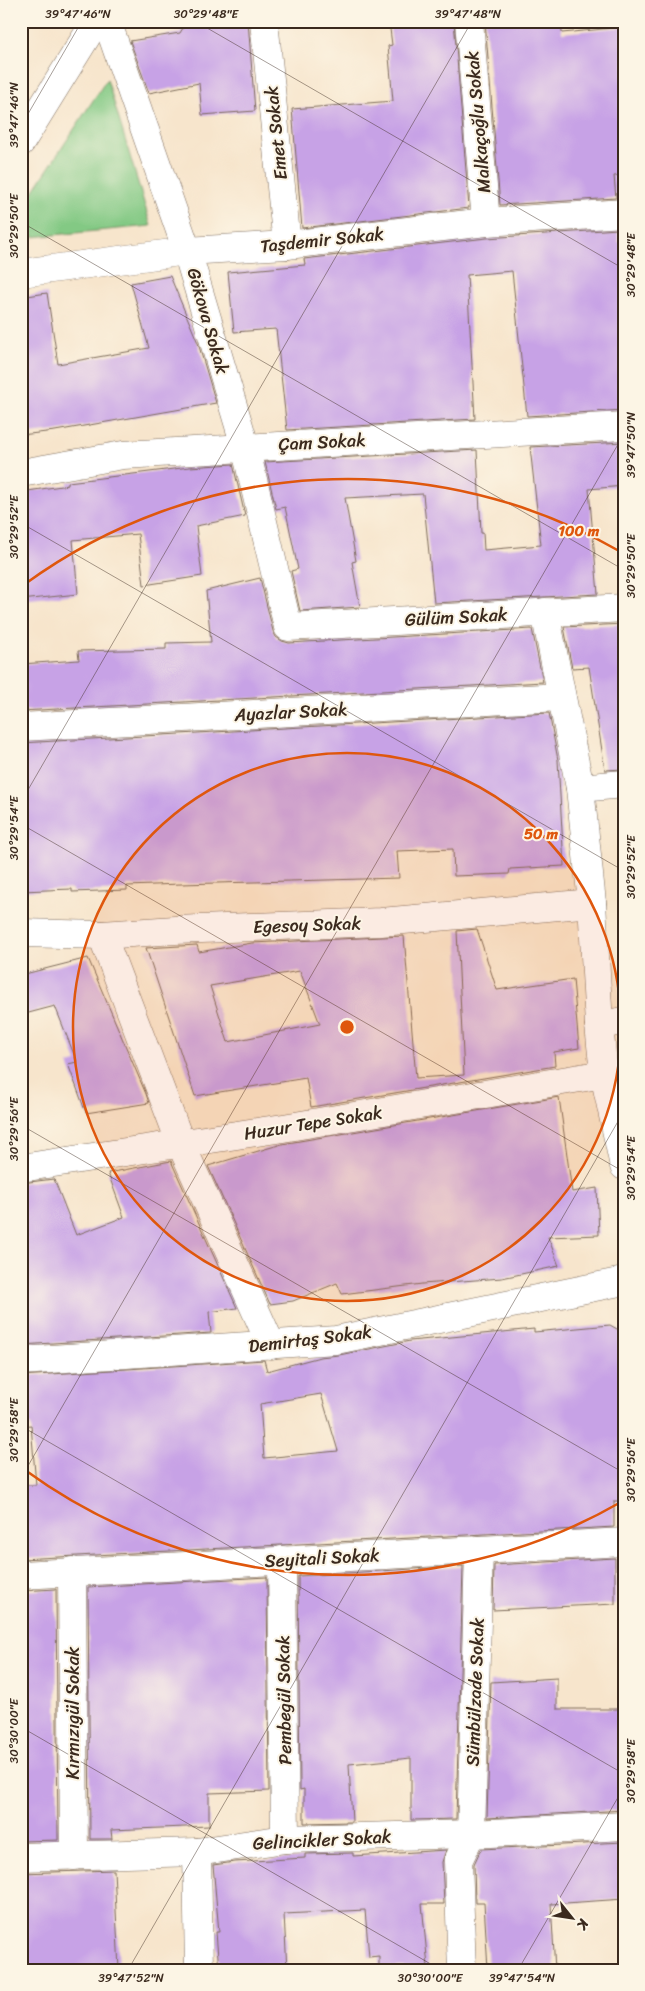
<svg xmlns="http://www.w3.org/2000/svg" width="645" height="1991" viewBox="0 0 645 1991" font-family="Sriracha,sans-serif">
<rect width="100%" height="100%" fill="#fcf5e5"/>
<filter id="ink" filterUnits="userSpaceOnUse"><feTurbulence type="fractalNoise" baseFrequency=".02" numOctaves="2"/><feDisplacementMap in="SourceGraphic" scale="10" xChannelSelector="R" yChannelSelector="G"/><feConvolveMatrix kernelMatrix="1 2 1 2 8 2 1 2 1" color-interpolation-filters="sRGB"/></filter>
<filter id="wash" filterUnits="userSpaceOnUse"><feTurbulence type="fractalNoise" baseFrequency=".0096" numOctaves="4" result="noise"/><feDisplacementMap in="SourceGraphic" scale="20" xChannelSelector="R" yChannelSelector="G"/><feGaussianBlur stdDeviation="1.12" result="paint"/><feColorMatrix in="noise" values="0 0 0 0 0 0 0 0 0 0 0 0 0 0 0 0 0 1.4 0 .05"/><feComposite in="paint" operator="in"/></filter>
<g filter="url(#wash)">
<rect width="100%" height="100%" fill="#f7e5cc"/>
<polygon fill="#83c984" stroke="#5f7a51" points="107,79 151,226 21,238 21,210"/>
<g id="blocks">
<g fill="#c7a2e6" fill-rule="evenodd">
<polygon points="187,21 248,21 255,111 202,115 199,83 149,93 130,41 180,33"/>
<polygon points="389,21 454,21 469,208 302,228 292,109 393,101 388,46 392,45"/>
<polygon points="485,21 561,21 562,33 624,27 624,175 614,176 616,198 500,205"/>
<polygon points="618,229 618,242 624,241 624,410 527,416 512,271 467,275 475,419 287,430 276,329 234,332 228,272 305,265 304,259 487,238"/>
<polygon points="170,276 198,343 216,403 55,431 21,435 21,297 47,293 58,364 149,348 131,283"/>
<polygon points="624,442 624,486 589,489 598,594 434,603 423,494 345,498 356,561 352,562 360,607 300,611 291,571 298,569 285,507 276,509 265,462 477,450 481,533 483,533 484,550 541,545 530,447"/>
<polygon points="233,464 245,516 196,526 202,576 144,585 138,534 73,540 78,594 21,600 21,492 68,485 68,482 190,467"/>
<polygon points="260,578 273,631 276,637 282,641 289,643 532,629 543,682 21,711 21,664 79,660 78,651 166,649 166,643 211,642 206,591"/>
<polygon points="624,624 624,769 605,770 589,667 572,668 564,627"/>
<polygon points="549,713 558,760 564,866 510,869 509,874 454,876 453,849 397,851 399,878 181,884 127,886 127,890 72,892 72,889 21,891 21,743"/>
<path d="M477 929 497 990 573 979 579 1048 554 1052 555 1066 311 1107 306 1078 195 1096 146 948 197 945 199 952 252 943 404 936 416 1078 464 1075 457 931ZM300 971 320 1024 228 1042 210 986Z"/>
<polygon points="88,958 146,1094 149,1103 86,1113 68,1064 77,1062 55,1006 21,1015 21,975"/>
<polygon points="559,1097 572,1192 597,1188 599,1235 548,1237 559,1266 502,1278 422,1284 342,1294 337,1283 293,1301 270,1304 208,1166 282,1144"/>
<polygon points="171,1161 237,1308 209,1312 211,1333 21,1345 21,1183 54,1179 76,1235 124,1217 108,1173"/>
<path d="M610 1325 624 1333V1501H614V1527L21 1559V1485H36L31 1425 21 1426V1376L264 1360 267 1371 320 1357 339 1355 410 1341 534 1329V1332ZM321 1394 338 1451 264 1458 260 1404Z"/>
<polygon points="615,1558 615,1604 493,1610 494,1565"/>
<polygon points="463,1566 456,1819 411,1820 411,1758 349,1764 352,1822 304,1823 304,1789 300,1790 298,1576"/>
<polygon points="267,1577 269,1791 209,1793 209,1826 111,1830 112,1839 90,1839 88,1587"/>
<polygon points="56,1589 58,1840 21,1841 21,1591"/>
<polygon points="557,1678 557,1709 624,1709 624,1810 487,1818 491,1682"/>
<polygon points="624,1842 624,1899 551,1904 555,1970 488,1970 484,1903 475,1903 474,1864 481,1849"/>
<polygon points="446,1850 442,1862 444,1904 422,1904 428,1967 379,1967 379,1956 369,1957 365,1910 284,1914 287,1970 219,1970 216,1932 219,1932 213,1865 235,1862 305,1858 305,1854 353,1853 353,1856"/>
<polygon points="114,1870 119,1970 21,1970 21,1873"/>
</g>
</g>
</g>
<g filter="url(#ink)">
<use href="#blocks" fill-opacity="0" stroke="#7d6b5b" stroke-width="1"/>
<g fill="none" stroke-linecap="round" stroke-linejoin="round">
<g stroke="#7d6b5b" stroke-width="29">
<g id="street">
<polyline points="107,21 187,251 245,446 288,627 624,608"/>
<polyline points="264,21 287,245"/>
<polyline points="469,21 486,222"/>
<polyline points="21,273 187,251 287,245 486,222 624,213"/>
<polyline points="21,473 123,455 624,426"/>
<polyline points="545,612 580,788"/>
<polyline points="21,727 561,697"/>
<polyline points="21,933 102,935 175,930 381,922 592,903"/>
<polyline points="102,935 181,1144 271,1345"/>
<polyline points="624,1021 599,1025 604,1074 624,1166"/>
<polyline points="599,1025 592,903 580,788 624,784"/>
<polyline points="21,1168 283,1128 604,1074"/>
<polyline points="21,1361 336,1340 624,1281"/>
<polyline points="282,1560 285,1839"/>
<polyline points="72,1571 74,1856"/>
<polyline points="21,1575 624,1542"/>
<polyline points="197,1852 199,1970"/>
<polyline points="21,1857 197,1852 285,1839 471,1834 624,1826"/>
<polyline points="462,1970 458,1861 471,1834 479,1550"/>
</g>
</g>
<g stroke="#7d6b5b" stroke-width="29">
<polyline id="secondary" points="21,142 96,21"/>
</g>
<use href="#street" stroke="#fff" stroke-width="28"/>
<use href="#secondary" stroke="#fff" stroke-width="28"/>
</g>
</g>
<path fill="none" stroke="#3b2a1e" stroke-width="1" stroke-opacity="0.45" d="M195 21 624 269M21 126 82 21M21 222 624 570M21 523 624 871M21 802 472 21M21 824 624 1172M21 1125 624 1473M21 1426 624 1774M21 1478 624 434M21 1727 441 1970M128 1970 624 1111M518 1970 624 1787"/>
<circle cx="347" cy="1027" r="274" fill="#df570d" fill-opacity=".12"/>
<g fill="none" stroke="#df570d" stroke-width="2.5">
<circle cx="347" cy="1027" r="274"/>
<path d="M621 1502A548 548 0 0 1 25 1470M25 584A548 548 0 0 1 621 552"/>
</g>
<g text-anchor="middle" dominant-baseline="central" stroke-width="4" stroke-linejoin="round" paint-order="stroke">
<g font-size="18" fill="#3b2a1e" stroke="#fcf5e5">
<text transform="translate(478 122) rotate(-95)">Malkaçoğlu Sokak</text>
<text transform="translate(276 133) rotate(-96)">Emet Sokak</text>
<text transform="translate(322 240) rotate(-6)">Taşdemir Sokak</text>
<text transform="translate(208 321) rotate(74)">Gökova Sokak</text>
<text transform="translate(322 442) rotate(-3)">Çam Sokak</text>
<text transform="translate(456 617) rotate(-3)">Gülüm Sokak</text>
<text transform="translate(291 712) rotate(-3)">Ayazlar Sokak</text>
<text transform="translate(307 925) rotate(-2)">Egesoy Sokak</text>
<text transform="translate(313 1123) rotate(-9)">Huzur Tepe Sokak</text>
<text transform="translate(310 1339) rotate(-7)">Demirtaş Sokak</text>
<text transform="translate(322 1558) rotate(-3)">Seyitali Sokak</text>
<text transform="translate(475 1692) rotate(-88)">Sümbülzade Sokak</text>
<text transform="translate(284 1700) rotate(-91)">Pembegül Sokak</text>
<text transform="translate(73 1713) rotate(-90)">Kırmızıgül Sokak</text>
<text transform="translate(322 1840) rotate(-3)">Gelincikler Sokak</text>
</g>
</g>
<circle cx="347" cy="1027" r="8" fill="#df570d" stroke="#fcf5e5" stroke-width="2.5"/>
<g font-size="15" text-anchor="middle" font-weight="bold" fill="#df570d" stroke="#fcf5e5" stroke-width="4" stroke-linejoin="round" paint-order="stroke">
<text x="579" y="536">100 m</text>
<text x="541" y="839">50 m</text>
</g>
<rect width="645" height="1991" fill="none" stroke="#fcf5e5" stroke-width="55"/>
<g transform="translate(572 1918) rotate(120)" stroke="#fcf5e5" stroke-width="4" paint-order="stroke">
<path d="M0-4L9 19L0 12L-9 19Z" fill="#3b2a1e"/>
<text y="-8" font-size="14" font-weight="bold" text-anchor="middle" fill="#3b2a1e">K</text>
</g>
<rect x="28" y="28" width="590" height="1936" fill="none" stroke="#3b2a1e" stroke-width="2"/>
<g font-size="12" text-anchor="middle" fill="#3b2a1e">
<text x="78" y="18">39°47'46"N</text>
<text x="206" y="18">30°29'48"E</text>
<text x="468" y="18">39°47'48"N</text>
<text transform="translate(14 115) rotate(-90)" y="4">39°47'46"N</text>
<text transform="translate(14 226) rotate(-90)" y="4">30°29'50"E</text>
<text transform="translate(631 265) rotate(-90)" y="4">30°29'48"E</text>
<text transform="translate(631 445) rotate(-90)" y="4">39°47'50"N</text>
<text transform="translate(14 527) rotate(-90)" y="4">30°29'52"E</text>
<text transform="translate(631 566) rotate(-90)" y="4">30°29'50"E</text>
<text transform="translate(14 828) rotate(-90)" y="4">30°29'54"E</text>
<text transform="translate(631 867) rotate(-90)" y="4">30°29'52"E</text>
<text transform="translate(14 1129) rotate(-90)" y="4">30°29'56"E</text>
<text transform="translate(631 1168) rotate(-90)" y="4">30°29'54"E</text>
<text transform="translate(14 1430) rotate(-90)" y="4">30°29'58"E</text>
<text transform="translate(631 1470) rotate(-90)" y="4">30°29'56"E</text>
<text transform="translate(14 1731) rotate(-90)" y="4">30°30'00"E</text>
<text transform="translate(631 1771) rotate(-90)" y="4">30°29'58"E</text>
<text x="131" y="1982">39°47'52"N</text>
<text x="430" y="1982">30°30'00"E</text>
<text x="522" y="1982">39°47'54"N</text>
</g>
</svg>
